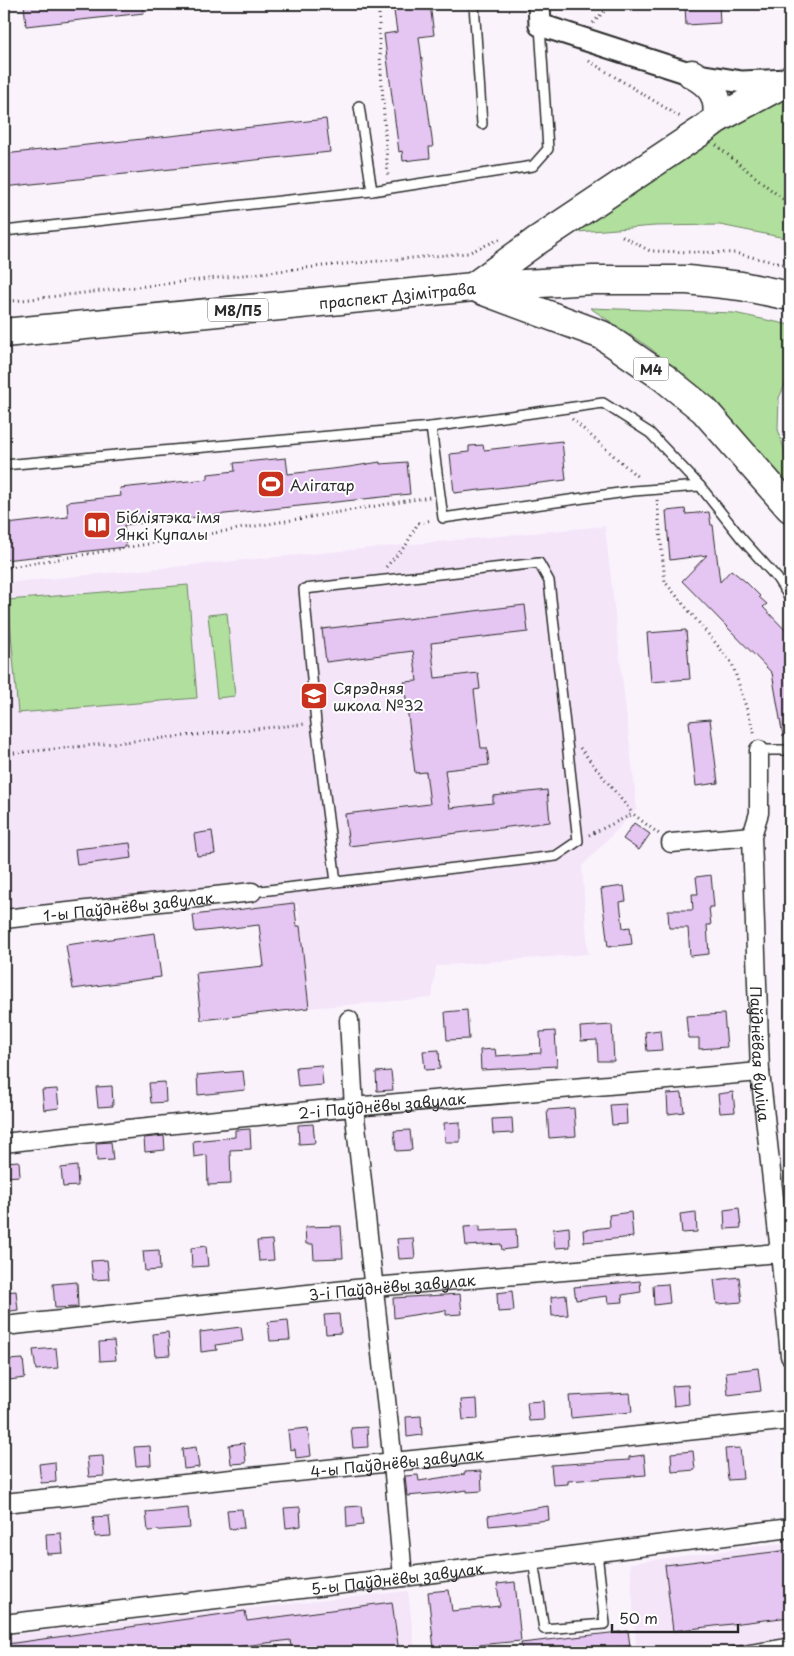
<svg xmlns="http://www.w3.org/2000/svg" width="794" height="1656" viewBox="0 0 794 1656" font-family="'Playpen Sans',sans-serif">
<rect width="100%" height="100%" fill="#faf3fc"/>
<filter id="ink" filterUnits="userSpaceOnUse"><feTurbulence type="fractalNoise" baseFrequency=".02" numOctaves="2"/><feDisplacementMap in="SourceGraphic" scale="10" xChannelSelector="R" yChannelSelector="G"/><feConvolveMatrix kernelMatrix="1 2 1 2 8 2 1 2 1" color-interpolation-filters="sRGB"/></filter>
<g filter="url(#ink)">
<g fill="#f4e5f9">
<polygon points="605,526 637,809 582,866 588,954 436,966 432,998 309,1008 298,905 253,908 251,882 4,910 4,583"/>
<polygon points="790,1542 790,1652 576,1652 636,1646 630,1563"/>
<polygon points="408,1591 415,1652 4,1652 4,1636"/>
</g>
<g fill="#b1df9e" stroke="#6e8564">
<polygon points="790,89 790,239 720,225 655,226 565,233 726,123"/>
<polygon points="590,308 734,313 790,325 790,373 779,398 778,429 790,469 790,491 713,402 650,348"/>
<polygon points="188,585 197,698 18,713 8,600"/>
<polygon points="227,613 235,696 217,698 208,615"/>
</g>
<g fill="#e5c5f2" stroke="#2b2b2b">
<polygon points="24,4 143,4 144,13 26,26"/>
<polygon points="393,4 430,4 434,35 419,37 433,147 429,147 430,158 403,161 402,151 399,152 384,34 397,32"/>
<polygon points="719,4 720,23 686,25 685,6"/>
<polygon points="326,119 330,152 4,187 4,154"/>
<polygon points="562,441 566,480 454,493 450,454 469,452 469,446 483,445 484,450"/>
<polygon points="286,458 288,474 349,467 380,462 380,464 407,462 410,494 124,525 126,547 4,560 4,527 7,526 7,524 68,517 67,502 121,496 120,488 208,479 208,474 235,471 234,463"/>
<polygon points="685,509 686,514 709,512 711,525 713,525 720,582 731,570 746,582 760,596 759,597 767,604 763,607 790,635 790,736 783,736 772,673 682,581 707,555 670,560 666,511"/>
<polygon points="525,605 528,632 431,643 435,678 478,673 480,689 474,690 481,748 487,748 489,765 445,770 450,808 493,803 493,796 547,790 550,822 349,846 345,814 430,804 426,772 415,773 404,682 417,681 413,651 326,662 322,629"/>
<polygon points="686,630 690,679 651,682 647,633"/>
<polygon points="710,719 718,783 696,786 689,721"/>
<polygon points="634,823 650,834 639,850 623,839"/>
<polygon points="212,831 215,854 197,856 194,834"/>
<polygon points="130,843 132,858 77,865 75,849"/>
<polygon points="711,875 714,907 709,907 711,925 707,925 709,954 690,956 688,928 669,928 668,910 693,910 692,894 698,894 696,877"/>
<polygon points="624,886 626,901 620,902 623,928 630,927 632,944 608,947 601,889"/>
<polygon points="294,903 297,926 300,926 309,1008 201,1020 196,973 264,966 259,925 195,932 193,915"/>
<polygon points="155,933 161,977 73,989 66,945"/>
<polygon points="467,1010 469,1039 447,1040 445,1012"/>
<polygon points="724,1014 727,1047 699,1049 699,1038 688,1038 686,1016"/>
<polygon points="612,1025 614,1061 598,1061 597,1040 581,1041 580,1027"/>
<polygon points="660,1030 662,1050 647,1051 645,1032"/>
<polygon points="555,1031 557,1066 481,1070 480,1050 495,1049 496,1056 541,1053 540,1032"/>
<polygon points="439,1050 440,1069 425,1070 423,1051"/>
<polygon points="321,1065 323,1085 298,1087 296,1067"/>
<polygon points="243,1071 245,1090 198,1095 197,1075"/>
<polygon points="391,1071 393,1090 377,1091 376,1072"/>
<polygon points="165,1082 166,1102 151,1103 149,1083"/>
<polygon points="112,1086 113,1106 98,1107 96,1087"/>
<polygon points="57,1089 59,1108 44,1110 42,1090"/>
<polygon points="733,1092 735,1112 720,1113 718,1094"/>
<polygon points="682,1093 684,1112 668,1114 667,1094"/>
<polygon points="626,1104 627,1124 612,1125 610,1105"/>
<polygon points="574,1108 576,1136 549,1138 547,1110"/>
<polygon points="512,1118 513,1133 493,1134 492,1119"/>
<polygon points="460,1122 460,1142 445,1142 444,1123"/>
<polygon points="313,1124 315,1143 299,1144 298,1125"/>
<polygon points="250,1129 251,1149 230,1150 231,1184 208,1185 207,1155 194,1157 193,1141 235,1137 235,1130"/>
<polygon points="410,1130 412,1150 396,1151 394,1131"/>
<polygon points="164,1136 165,1150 145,1152 144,1138"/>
<polygon points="111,1142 113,1160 97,1161 96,1143"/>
<polygon points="19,1161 20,1176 4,1177 4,1162"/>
<polygon points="77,1166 78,1186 63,1187 61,1168"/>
<polygon points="739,1208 741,1228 725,1229 724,1210"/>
<polygon points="631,1212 633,1237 584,1242 583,1230 610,1227 609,1215"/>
<polygon points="696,1212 697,1232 682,1233 680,1214"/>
<polygon points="341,1226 343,1258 314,1259 313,1244 306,1244 305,1227"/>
<polygon points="480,1226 480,1231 516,1229 517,1248 502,1250 501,1244 466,1246 464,1227"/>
<polygon points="569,1227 570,1247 555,1248 553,1229"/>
<polygon points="413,1238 415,1258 399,1259 397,1239"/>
<polygon points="272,1240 274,1260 259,1261 257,1241"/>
<polygon points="206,1246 208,1266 192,1267 191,1248"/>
<polygon points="159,1250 160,1270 145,1271 143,1251"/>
<polygon points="107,1260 109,1279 93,1280 91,1261"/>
<polygon points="739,1277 742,1302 717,1304 714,1280"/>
<polygon points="640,1281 641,1292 622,1295 623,1302 608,1303 607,1296 576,1300 574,1287"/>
<polygon points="77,1282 78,1307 55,1308 53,1284"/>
<polygon points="668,1284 670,1303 654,1305 653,1285"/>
<polygon points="16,1291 18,1310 4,1312 4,1292"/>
<polygon points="512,1291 514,1311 498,1312 497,1293"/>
<polygon points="460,1294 462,1314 446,1315 446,1310 394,1318 393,1298"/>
<polygon points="566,1295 568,1315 552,1316 551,1297"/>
<polygon points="339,1314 341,1333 326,1334 324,1315"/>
<polygon points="288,1320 290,1340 270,1341 268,1322"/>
<polygon points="241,1327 243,1341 216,1345 217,1350 201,1352 200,1332"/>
<polygon points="168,1332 170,1355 155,1356 153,1334"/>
<polygon points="114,1341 116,1360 100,1361 99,1342"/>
<polygon points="56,1348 58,1368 36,1370 33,1350"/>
<polygon points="23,1359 25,1378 9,1380 7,1360"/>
<polygon points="758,1368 761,1391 728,1395 726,1372"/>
<polygon points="688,1385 689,1404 674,1406 672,1386"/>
<polygon points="630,1393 632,1412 571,1418 569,1396"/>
<polygon points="477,1399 478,1419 463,1420 461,1400"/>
<polygon points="543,1401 544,1420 529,1421 527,1402"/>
<polygon points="421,1416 422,1435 407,1437 406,1417"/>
<polygon points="367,1427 368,1447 353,1448 351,1428"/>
<polygon points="308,1428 311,1456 296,1458 295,1449 290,1450 288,1430"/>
<polygon points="244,1443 246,1463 231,1464 229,1445"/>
<polygon points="150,1446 151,1465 136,1466 134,1447"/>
<polygon points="196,1447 199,1467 184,1469 182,1449"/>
<polygon points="740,1448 743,1479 728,1480 725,1449"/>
<polygon points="693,1451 695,1470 672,1472 671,1453"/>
<polygon points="644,1455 646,1475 568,1481 568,1484 553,1485 551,1465 629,1460 629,1457"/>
<polygon points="103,1456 104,1476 89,1477 87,1457"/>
<polygon points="55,1462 56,1482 41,1483 39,1464"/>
<polygon points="481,1471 482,1491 467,1492 467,1490 440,1494 440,1493 407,1496 405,1476 418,1475 419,1481 465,1474 465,1472"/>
<polygon points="361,1506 363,1525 347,1527 346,1507"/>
<polygon points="548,1506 549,1520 489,1526 488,1516"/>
<polygon points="300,1507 301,1526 286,1528 284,1508"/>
<polygon points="188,1508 190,1528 148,1531 146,1512"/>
<polygon points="242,1509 244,1528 229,1529 227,1510"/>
<polygon points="109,1516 111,1536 95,1537 93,1517"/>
<polygon points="61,1533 63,1553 47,1554 46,1534"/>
<polygon points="790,1550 790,1617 673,1631 665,1565"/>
<polygon points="515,1582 521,1641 434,1649 428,1592 449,1590 452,1611 500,1606 497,1584"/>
<polygon points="392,1602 399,1652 292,1652 290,1640 198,1652 7,1652 7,1644 245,1611 247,1621"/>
<polygon points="628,1631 630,1646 576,1652 522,1652 521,1643"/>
</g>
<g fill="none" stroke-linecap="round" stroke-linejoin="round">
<g stroke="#2b2b2b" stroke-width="12">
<g id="service">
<polyline points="474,4 482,124"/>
<polyline points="359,106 372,191"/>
<polyline points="4,231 372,191 533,166 548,149 540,26"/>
<polyline points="431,427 603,403 650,433 700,486"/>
<polyline points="4,465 431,427 443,518 633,491 700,486 742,539 777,578 790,598"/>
<polyline points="759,750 790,750"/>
<polyline points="252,892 556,856 578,841 549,581 539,563 304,589 316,723 336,882"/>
<polyline points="533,1561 544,1629 605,1624 597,1553"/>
<polyline points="734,1652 790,1643"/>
</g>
</g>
<g stroke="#2b2b2b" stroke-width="21">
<g id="minor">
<path id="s1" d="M759 750V813L752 836 760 1072 780 1252 790 1356"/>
<polyline points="671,843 752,836"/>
<path id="s2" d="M4 919 252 892"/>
<polyline points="349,1020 354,1108 393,1463 403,1577"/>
<path id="s3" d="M4 1143C255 1113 508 1094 760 1072"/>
<path id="s4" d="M4 1326 374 1287 790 1252"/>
<path id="s5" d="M4 1503 790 1420"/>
<path id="s6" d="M4 1624 403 1577 790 1528"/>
</g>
</g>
<g stroke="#2b2b2b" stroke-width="25">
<polyline id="tertiary" points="539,4 540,25 692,74 742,82 788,80"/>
</g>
<g stroke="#2b2b2b" stroke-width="31">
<g id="primary">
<path d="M692 74C712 85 720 96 717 119"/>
<polyline points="473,287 535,242 700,132 717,119 790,80"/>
<polyline points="481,290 602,335 663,377 704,410 790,508"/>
<path id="s7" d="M4 333 473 287 593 280H688L741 286 790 296"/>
</g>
</g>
<g stroke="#2b2b2b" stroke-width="3" stroke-dasharray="1 4" stroke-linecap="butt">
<polyline points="379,4 379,39 388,178"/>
<polyline points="593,23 611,4"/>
<polyline points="589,61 682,118"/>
<polyline points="716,145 790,205"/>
<polyline points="622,236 650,251 735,253 790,266"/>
<polyline points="4,302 323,266 468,253 500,239"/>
<polyline points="572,419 639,478"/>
<polyline points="657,500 665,582 732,663 755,735"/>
<polyline points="386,567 406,545 418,523 432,520"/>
<polyline points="4,568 430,497"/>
<polyline points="580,748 633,814"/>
<polyline points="4,754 305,724"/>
<polyline points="589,835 633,814 659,834"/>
</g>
<use href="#service" stroke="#fff" stroke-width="9"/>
<use href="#minor" stroke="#fff" stroke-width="18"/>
<use href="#tertiary" stroke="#fff" stroke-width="21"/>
<use href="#primary" stroke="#fff" stroke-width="28"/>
</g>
</g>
<defs>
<g id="stadium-square" transform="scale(1.4375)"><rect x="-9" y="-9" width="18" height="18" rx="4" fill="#c8321e" stroke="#fff"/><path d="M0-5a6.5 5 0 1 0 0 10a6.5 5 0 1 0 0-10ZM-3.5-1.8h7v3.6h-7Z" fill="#fff"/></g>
<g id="library-square" transform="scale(1.4375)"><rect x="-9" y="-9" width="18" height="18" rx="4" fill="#c8321e" stroke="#fff"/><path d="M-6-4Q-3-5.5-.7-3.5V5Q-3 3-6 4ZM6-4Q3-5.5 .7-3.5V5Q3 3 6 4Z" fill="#fff"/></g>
<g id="school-square" transform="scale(1.4375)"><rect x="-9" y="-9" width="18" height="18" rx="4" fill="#c8321e" stroke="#fff"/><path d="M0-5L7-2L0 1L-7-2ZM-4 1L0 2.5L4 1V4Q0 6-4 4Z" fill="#fff"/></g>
</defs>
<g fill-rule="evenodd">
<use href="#stadium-square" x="271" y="484"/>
<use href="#library-square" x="97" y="525"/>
<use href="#school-square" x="314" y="696"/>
</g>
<g text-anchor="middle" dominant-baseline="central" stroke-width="4" stroke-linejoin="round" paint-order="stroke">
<g fill="#fff" stroke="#6b6b6b" stroke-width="1">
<rect x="208" y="298.5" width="60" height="23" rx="4"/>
<rect x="633.5" y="357.5" width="35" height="23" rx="4"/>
</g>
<g font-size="14" font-weight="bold" fill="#2b2b2b">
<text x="238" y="310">М8/П5</text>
<text x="651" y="369">М4</text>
</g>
<g font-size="15" fill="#2b2b2b" stroke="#fff">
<text stroke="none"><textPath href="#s7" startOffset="395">праспект Дзімітрава</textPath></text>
<text stroke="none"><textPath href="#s2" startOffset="125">1-ы Паўднёвы завулак</textPath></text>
<text stroke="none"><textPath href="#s1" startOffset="305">Паўднёвая вуліца</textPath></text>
<text stroke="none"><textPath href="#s3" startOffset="380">2-і Паўднёвы завулак</textPath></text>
<text stroke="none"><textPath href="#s4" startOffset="390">3-і Паўднёвы завулак</textPath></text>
<text stroke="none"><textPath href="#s5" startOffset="395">4-ы Паўднёвы завулак</textPath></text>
<text stroke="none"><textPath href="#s6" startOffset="396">5-ы Паўднёвы завулак</textPath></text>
</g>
<g font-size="15" fill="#2b2b2b" stroke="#fff" text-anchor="start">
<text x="290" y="484">Алігатар</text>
<text x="116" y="516">Бібліятэка імя<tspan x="116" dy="17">Янкі Купалы</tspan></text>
<text x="333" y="687">Сярэдняя<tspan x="333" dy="17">школа №32</tspan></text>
</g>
</g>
<rect width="794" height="1656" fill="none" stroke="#fff" stroke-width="20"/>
<rect x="10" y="10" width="774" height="1636" fill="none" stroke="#2b2b2b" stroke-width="2" filter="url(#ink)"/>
<path d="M612 1624v8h126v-8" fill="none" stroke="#2b2b2b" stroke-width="2.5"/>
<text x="619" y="1624" font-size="15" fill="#2b2b2b" stroke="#ffffff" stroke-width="4" paint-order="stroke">50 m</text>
</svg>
